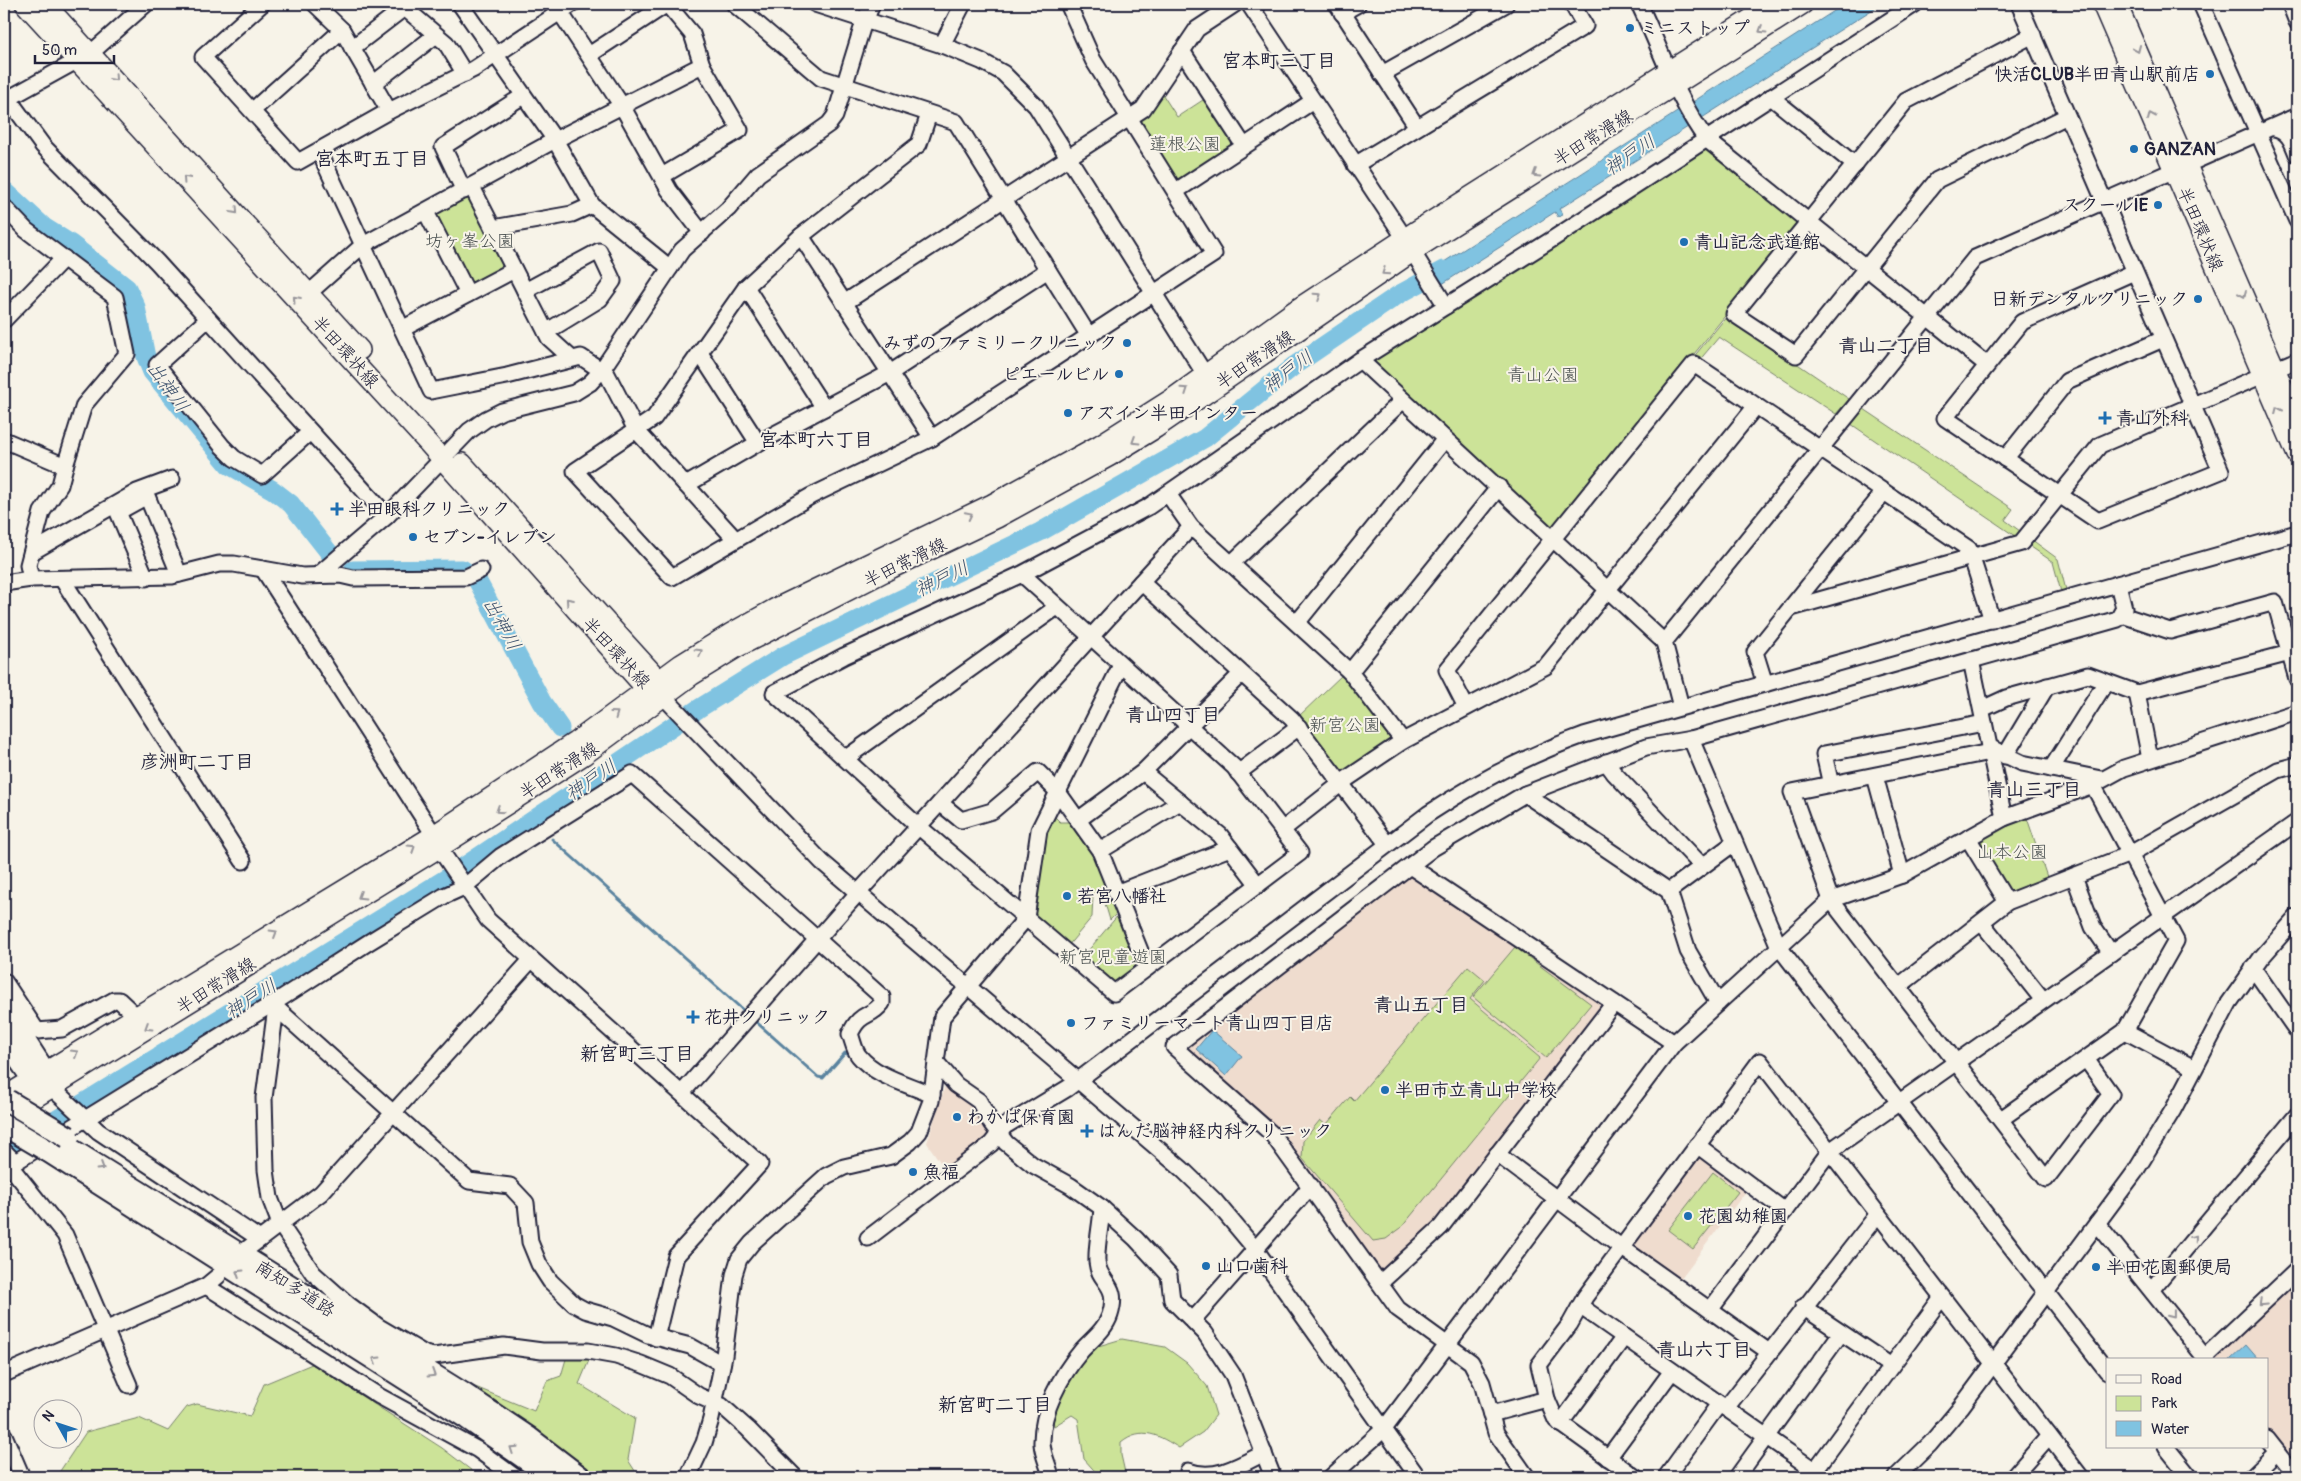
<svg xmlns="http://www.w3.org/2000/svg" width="2301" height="1481" viewBox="0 0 2301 1481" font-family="Pangolin,'Klee One',sans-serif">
<rect width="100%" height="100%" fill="#f7f3e8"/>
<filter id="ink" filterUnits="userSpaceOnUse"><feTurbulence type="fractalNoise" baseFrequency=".02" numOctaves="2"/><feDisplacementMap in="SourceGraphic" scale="10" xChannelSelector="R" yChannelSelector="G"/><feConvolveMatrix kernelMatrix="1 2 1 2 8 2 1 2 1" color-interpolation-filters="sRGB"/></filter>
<g filter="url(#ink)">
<g fill="#efdcce">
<polygon points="1410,872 1605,1004 1438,1223 1379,1274 1277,1131 1183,1048"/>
<polygon points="945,1086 969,1102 988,1131 985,1138 945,1169 927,1143"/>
<polygon points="1701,1153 1747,1190 1678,1282 1630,1249 1629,1242"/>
<polygon points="2297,1276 2297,1470 2267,1431 2267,1360 2214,1360 2215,1355"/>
</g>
<g fill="#cce398" stroke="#77826a">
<polygon points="1161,92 1177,117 1206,98 1234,143 1233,146 1179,181 1175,180 1138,122"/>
<polygon points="1708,148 1799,221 1799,225 1554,526 1550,527 1372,360 1703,149"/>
<polygon points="467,196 472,197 506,265 471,286 434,217 436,213"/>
<polygon points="1727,316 1849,399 1836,414 1719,337 1698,362 1692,359"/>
<polygon points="1864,409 2013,509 2005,520 2058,559 2066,590 2061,592 2053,562 1851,424"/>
<polygon points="1343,674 1392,736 1391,742 1347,772 1342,772 1299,716"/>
<polygon points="1053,815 1060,822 1073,822 1093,852 1117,913 1110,920 1101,890 1097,889 1093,894 1092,917 1067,947 1033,920 1044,832"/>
<polygon points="2026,815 2048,880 2012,895 2007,892 1977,843 1978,837"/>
<polygon points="1119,914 1140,964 1117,986 1081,959"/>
<polygon points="1515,947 1591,1004 1546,1058 1473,997"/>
<polygon points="1468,966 1485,980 1470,999 1540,1058 1401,1228 1386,1239 1373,1241 1302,1158 1303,1141 1320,1120 1326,1125 1350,1097 1354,1101"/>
<polygon points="1713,1172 1738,1192 1693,1249 1668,1230"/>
<path d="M1122 1339 1165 1347 1187 1363 1207 1386 1216 1415 1203 1432 1179 1448C1160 1436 1142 1425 1121 1442V1455L1126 1477H1100L1084 1459 1078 1419 1072 1415 1054 1426 1052 1413 1062 1391 1086 1353 1095 1347Z"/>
<polygon points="590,1358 579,1384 635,1418 628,1460 639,1477 596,1477 463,1382 534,1411 547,1381 561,1376 566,1359"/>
<polygon points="312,1364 442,1448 480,1477 56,1477 86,1432 139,1418 168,1431 187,1407 197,1404 250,1416 264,1384"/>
</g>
<g fill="#80c3e1" stroke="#5a839f">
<polygon points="1845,4 1881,4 1559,209 1563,215 1558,217 1555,212 1439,286 1430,271"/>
<polygon points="1212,1030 1242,1056 1226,1076 1196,1049"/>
<polygon points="2246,1345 2259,1360 2230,1360"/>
</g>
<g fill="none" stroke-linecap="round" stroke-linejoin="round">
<g stroke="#5a839f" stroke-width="3">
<polyline points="552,839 744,1011"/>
<polyline points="754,1020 818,1077 823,1078 845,1053 850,1055"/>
</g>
<g stroke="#80c3e1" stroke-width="19">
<polyline points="4,190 44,227 71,244 127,288 136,307 146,357 152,372 229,465 273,490 291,504 331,555"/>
<polyline points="353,570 462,569 477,580 542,702 560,728"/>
<polyline points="4,1152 450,876 698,709 783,656 1040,532 1205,438 1295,365 1398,295 1444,270"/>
</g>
<g stroke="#22223b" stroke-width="19">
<g id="minor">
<polyline points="262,4 203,57 298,162 389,111 474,69 572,4"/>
<polyline points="315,4 342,30 389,111"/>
<polyline points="400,4 446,43 465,74"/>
<polyline points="460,4 555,140 592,205 670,268"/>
<polyline points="734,4 821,78 956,122 1089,336"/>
<polyline points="815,4 942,45 981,61 1003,73 1036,106 1211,384"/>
<polyline points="1249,4 1398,228 1446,306"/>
<polyline points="1337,4 1417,127"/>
<path d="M1639 4C1661 49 1676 98 1706 139L1987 365"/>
<polyline points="2019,4 2221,471 2098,521 1945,418 2022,322 2134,272"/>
<polyline points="2201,4 2297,221"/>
<polyline points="2290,4 2297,22"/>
<polyline points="560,12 622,106 669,190 702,233"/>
<polyline points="1342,13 1358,4"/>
<polyline points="2033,35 1906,101 1734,314 1796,355 1937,180 2067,116"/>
<polyline points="942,45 963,4"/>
<polyline points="352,48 404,8"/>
<polyline points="1182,51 1244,146"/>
<polyline points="589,55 667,4 692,34 702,65 740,130 662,176"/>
<polyline points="1382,74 1506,4"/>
<polyline points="373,84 436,35"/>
<polyline points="4,93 43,146 157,262 387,516"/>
<polyline points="1771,97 1855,165"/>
<polyline points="4,101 91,53 146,4"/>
<polyline points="252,111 342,30"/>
<polyline points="929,114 919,144 801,236 746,287 654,418 575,471 672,577 811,496 932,438 1214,254 1093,60 1069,6"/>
<path d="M2274 128C2289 131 2292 142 2297 154"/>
<polyline points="319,151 431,391 507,376 581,357 607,374 636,430 735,539"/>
<polyline points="1355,165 1585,26 1572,4"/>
<polyline points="472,187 549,338 571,358"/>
<polyline points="464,191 443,147 523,96"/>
<polyline points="1176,191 1313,101"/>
<polyline points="4,207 26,230 115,297 127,354 84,405 65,466"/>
<polyline points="426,212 468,294"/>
<polyline points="493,228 572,214 592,205"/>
<polyline points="801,236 932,438"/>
<polyline points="746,287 824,408"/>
<polyline points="525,291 599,251 613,281 600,299 546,332"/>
<polyline points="309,293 363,245 555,140 702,65"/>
<polyline points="844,303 1143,109 1197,29 1235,4"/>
<polyline points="208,319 157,365 222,446 234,458 262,475 310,432"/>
<polyline points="4,320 64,258"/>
<polyline points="402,329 514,270"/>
<polyline points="700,353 758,443"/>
<polyline points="1360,360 1664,642"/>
<polyline points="2276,369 2297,360"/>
<polyline points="4,440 65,466 60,485 42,512 28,565 31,579"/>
<polyline points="2005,459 2067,381 2163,339"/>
<polyline points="686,485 758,443 890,373 1048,270"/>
<polyline points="1168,494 1191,527 1350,672 1403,741"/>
<polyline points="32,552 137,492 172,479"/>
<polyline points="1231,564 1403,400"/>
<polyline points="263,569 434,835"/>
<polyline points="1022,574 1234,767 1300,853 1114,993 918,826 774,693 844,656 1022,574 1148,507 1360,360 1551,240 1915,4"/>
<polyline points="318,575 387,516 469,431 486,419 502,411 574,393 590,383 601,371 682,250 728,209 758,174 829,124 835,116 862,28 872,4"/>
<polyline points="146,578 118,512 147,496 179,574"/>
<polyline points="62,579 243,861"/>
<polyline points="1141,582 1292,719 1387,844"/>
<polyline points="4,583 31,579 172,576 219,564 234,564 302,576 340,575 353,578 466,577 481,570"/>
<polyline points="1791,608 2021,543 2100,445 2263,375"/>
<polyline points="2122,615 2170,631 2275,602 2297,679"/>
<polyline points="1297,623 1445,439"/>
<polyline points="1971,660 2004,818"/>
<polyline points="1350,672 1499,487"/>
<polyline points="1765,684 1755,652 1884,492"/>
<polyline points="2137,693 2150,759"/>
<polyline points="664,697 822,862 1182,1169 1215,1201 1256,1250 1418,1477"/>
<polyline points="1466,707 1447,670 1694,364 1969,549 1992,620"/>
<polyline points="1681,707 1664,642 1975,258 2297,116"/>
<polyline points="1982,709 2006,698 2088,675 2137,693 2290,653"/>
<polyline points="1691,739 1779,947 2107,1371"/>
<polyline points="1989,747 2022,763 2101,779"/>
<polyline points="1990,752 1792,792 1831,900 2046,1179 2111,1094 2086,1059"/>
<polyline points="2005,756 2047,686"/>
<polyline points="846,758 1057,607"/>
<polyline points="1606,762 1614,773 1702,866"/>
<polyline points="2051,769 2106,682"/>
<polyline points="1143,772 1220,835 1258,885"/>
<polyline points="1238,773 1299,727"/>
<polyline points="1875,776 1902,875"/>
<polyline points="1831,785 1824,754 1984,723"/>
<polyline points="1525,794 1669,891 1688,951 1718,1003"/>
<polyline points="940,803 961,820 992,811 1038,772 1058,792 1100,851 1147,968"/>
<polyline points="1078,820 1143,772 1241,674"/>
<polyline points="1282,830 1348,778 1403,741 1546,666 1756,406"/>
<polyline points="1968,838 2007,902"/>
<polyline points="439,848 488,920 760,1164 676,1256 656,1338"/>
<polyline points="1100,851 1180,802"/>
<polyline points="1410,866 1674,1043"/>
<polyline points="2074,876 2093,927 2111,953"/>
<polyline points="1669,891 1734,843"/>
<polyline points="1116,893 1230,848"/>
<polyline points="1982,923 2043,1000"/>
<polyline points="2253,968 2297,1031"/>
<polyline points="4,981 37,1031 62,1029 114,1000 119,1000 136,1016"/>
<polyline points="1899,986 2007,902 2130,854 2278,770 2297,765"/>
<polyline points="272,1004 275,1015 264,1098 266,1170 270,1198 280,1224 313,1273 349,1305 379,1327 425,1354 434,1356 504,1346 542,1351 588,1351 616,1356 641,1364 670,1376 699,1396 722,1406 748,1429 795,1477"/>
<polyline points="272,1004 469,1181 510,1186 526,1203 530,1242 539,1264 550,1281 574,1304 585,1310 613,1318 648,1335 690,1346 722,1364"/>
<polyline points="2125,1031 2194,1068"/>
<polyline points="936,1062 956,1085 979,1101 991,1123 1006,1143 1033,1165 1071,1186 1102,1208 1136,1239 1169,1275 1172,1300 1205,1333 1233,1375 1273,1477"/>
<polyline points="51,1087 98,1131 260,1239"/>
<polyline points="682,1093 857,894 1191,527"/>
<polyline points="2001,1119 2125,1031 2176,941 2093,785"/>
<polyline points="1697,1145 1785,1211"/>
<polyline points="4,1151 15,1162"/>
<polyline points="1497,1154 1621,1247 1769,1352"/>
<polyline points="10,1166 65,1235 129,1385"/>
<path d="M4 1169 272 1004 369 942 444 896 464 887 501 856 632 774 882 997V1003C870 1019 861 1010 850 1034 853 1041 854 1050 859 1056 876 1077 908 1084 932 1095"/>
<polyline points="2097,1223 2207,1360"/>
<path d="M868 1238 991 1144 1005 1126 1068 1088 1428 814C1478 781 1528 755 1584 735L2297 533"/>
<polyline points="247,1249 321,1193 531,960"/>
<polyline points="1380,1283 1441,1227 1614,1003"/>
<polyline points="206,1286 379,1396 478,1450 515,1477"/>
<polyline points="2152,1289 2297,1115"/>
<polyline points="1580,1306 1824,1477"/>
<polyline points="1803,1307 1891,1366"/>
<polyline points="1710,1310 1830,1151 2297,822"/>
<polyline points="1193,1320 1311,1186"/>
<polyline points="2205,1357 2297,1270"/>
<polyline points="4,1374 206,1286 218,1276"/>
<polyline points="1726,1408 1878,1214"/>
<polyline points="1491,1414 1547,1399"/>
<polyline points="1560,1424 1624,1337"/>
<polyline points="4,1435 22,1477"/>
<polyline points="2267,1439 2297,1477"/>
<polyline points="2166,1447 2190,1477"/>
<polyline points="1608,1458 1672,1371"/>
<path d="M1188 1471C1215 1481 1239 1466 1264 1453"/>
<polyline points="688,1477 704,1443 711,1419 724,1356 734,1275 739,1259 752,1243 826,1176 844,1167 891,1156 910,1142 919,1132 931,1101 942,1017 1026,918 1039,830 1121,665"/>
<path d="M1051 1477C1049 1466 1043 1456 1042 1444 1041 1411 1061 1375 1082 1350 1092 1339 1105 1330 1110 1315 1120 1283 1099 1284 1097 1262 1096 1245 1101 1226 1102 1208"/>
<polyline points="1331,1477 1384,1429 1674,1043 1831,900 1902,875 2004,818 2093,785 2124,768 2297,712"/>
<polyline points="1527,1477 1496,1433 1482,1383 1471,1362 1398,1309 1272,1134 1174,1047 1433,848 1525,794 1646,747 1691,739 2118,619 2124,608 2118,584"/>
<polyline points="1635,1477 1556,1420 1547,1399 1539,1365 1570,1324 1585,1297 1760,1061 2081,1477"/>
<polyline points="1666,1477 1719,1404"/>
<polyline points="1737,1477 1841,1333"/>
<polyline points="1810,1477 1942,1297"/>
<polyline points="1896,1477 1930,1444 1961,1407 2135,1172 2173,1110 2229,1003 2261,958 2297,917"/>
<polyline points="2013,1477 2049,1436"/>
<polyline points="2251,1477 2277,1452"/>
</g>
</g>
<g stroke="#22223b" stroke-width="22">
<g id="major">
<polyline points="25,4 427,442 647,690 658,695"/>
<polyline points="45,4 360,350"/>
<polyline points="2102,4 2297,455"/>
<polyline points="2117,4 2297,419"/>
<polyline points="462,463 659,680 662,691"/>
<polyline points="4,1097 434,835 575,742 681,664 731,633 774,609 992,504 1099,445 1173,398 1294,311 1416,231 1774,4"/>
<polyline points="4,1117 439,848 584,755 691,676 738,647 892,568 997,518 1110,456 1156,428 1424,244 1803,4"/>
</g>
</g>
<g stroke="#22223b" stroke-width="25">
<g id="highway">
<polyline points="4,1009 44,1071 51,1087"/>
<polyline points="4,1037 32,1078 37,1081"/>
<polyline points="59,1142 462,1393 529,1438 580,1477"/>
<polyline points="48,1151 467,1418 552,1477"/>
</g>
</g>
<use href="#minor" stroke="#f7f3e8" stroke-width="15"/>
<use href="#major" stroke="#f7f3e8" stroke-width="19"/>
<use href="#highway" stroke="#f7f3e8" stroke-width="21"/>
<g stroke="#22223b" stroke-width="25" stroke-linecap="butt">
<g id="highway-bridge">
<polyline points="8,1101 68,1137"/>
<polyline points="4,1125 48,1151"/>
</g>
</g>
<use href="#highway-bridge" stroke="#f7f3e8" stroke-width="21"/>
</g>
<defs><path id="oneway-chevron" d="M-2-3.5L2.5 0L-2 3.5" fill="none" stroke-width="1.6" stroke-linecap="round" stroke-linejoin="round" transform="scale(1.25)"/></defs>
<g stroke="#97959a">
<use href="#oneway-chevron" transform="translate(1762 30) rotate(148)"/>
<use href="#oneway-chevron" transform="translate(2137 49) rotate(67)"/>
<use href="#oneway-chevron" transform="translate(114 78) rotate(48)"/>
<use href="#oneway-chevron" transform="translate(2151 116) rotate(-114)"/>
<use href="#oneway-chevron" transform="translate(1536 174) rotate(148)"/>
<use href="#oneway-chevron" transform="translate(186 179) rotate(-132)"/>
<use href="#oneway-chevron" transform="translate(235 211) rotate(48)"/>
<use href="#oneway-chevron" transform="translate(1385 272) rotate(146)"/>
<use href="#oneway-chevron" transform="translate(2243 294) rotate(67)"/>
<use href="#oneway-chevron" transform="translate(1318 296) rotate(-33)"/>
<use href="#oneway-chevron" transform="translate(296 299) rotate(-132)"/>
<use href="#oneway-chevron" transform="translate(1185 390) rotate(-34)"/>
<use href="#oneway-chevron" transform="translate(2278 410) rotate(-114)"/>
<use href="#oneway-chevron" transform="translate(1135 441) rotate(148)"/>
<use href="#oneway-chevron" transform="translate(969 515) rotate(-26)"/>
<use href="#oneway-chevron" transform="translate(569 601) rotate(-132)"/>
<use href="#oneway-chevron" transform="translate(699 652) rotate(-32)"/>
<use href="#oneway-chevron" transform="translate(615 714) rotate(-36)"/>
<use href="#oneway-chevron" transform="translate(499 810) rotate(147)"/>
<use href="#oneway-chevron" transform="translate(412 848) rotate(-32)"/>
<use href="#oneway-chevron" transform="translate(361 896) rotate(148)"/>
<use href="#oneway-chevron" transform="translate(274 933) rotate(-31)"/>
<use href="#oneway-chevron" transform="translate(148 1027) rotate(148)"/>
<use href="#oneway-chevron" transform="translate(75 1053) rotate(-31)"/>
<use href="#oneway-chevron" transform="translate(101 1167) rotate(32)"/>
<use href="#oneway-chevron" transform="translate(2194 1238) rotate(-50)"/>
<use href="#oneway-chevron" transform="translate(239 1273) rotate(-148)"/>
<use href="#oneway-chevron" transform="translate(2262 1303) rotate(136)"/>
<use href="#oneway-chevron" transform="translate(2172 1315) rotate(52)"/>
<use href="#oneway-chevron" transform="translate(376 1360) rotate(-148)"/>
<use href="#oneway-chevron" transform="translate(432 1374) rotate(32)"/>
<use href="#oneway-chevron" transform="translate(513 1449) rotate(-146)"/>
</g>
</g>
<g fill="#1f6fb2" stroke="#f7f3e8" stroke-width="2">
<circle cx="1630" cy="28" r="5"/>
<circle cx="2210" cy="74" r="5"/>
<circle cx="2134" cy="149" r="5"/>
<circle cx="2158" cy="205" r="5"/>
<circle cx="1684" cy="242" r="5"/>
<circle cx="2198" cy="299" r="5"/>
<circle cx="1127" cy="343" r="5"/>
<circle cx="1119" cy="374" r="5"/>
<circle cx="1068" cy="413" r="5"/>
<path d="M2102.5 410.5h5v5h5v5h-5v5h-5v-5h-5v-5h5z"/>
<path d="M334.5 501.5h5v5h5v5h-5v5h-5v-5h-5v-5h5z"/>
<circle cx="413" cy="537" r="5"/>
<circle cx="1067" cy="896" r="5"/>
<path d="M690.5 1009.5h5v5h5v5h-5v5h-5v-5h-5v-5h5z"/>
<circle cx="1071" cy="1023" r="5"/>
<circle cx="1385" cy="1090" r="5"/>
<circle cx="957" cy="1117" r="5"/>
<path d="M1084.5 1123.5h5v5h5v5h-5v5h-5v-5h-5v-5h5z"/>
<circle cx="913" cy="1172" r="5"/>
<circle cx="1688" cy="1216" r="5"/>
<circle cx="1206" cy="1266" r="5"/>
<circle cx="2096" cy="1267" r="5"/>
</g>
<g text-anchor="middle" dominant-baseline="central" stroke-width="4" stroke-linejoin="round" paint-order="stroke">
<g font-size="18" font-weight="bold" fill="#22223b" stroke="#f7f3e8" text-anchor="start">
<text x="1640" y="28">ミニストップ</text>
<text x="2200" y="74" text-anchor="end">快活CLUB半田青山駅前店</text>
<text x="2144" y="149">GANZAN</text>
<text x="2148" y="205" text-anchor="end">スクールIE</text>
<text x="1694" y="242">青山記念武道館</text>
<text x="2188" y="299" text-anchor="end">日新デンタルクリニック</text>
<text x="1117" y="343" text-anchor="end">みずのファミリークリニック</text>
<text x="1109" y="374" text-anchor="end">ピエールビル</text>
<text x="1078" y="413">アズイン半田インター</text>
<text x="2116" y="418">青山外科</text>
<text x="348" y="509">半田眼科クリニック</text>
<text x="423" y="537">セブン-イレブン</text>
<text x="1077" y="896">若宮八幡社</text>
<text x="704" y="1017">花井クリニック</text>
<text x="1081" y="1023">ファミリーマート青山四丁目店</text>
<text x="1395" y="1090">半田市立青山中学校</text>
<text x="967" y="1117">わかば保育園</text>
<text x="1098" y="1131">はんだ脳神経内科クリニック</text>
<text x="923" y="1172">魚福</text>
<text x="1698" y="1216">花園幼稚園</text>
<text x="1216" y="1266">山口歯科</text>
<text x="2106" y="1267">半田花園郵便局</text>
</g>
<g font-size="18" fill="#22223b" stroke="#f7f3e8">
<text transform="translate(1593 138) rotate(-32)">半田常滑線</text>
<text transform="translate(2200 229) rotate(67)">半田環状線</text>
<text transform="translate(345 352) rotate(48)">半田環状線</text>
<text transform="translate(1255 360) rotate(-34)">半田常滑線</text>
<text transform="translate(905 563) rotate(-26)">半田常滑線</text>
<text transform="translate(616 653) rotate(47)">半田環状線</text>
<text transform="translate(559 771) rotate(-33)">半田常滑線</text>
<text transform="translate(216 986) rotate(-32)">半田常滑線</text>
<text transform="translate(295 1289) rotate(32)">南知多道路</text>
</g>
<g font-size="18" fill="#4c5252" stroke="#f7f3e8">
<text x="1185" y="144">蓮根公園</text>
<text x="470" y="241">坊ヶ峯公園</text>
<text x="1543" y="375">青山公園</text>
<text x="1345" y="725">新宮公園</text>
<text x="2012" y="852">山本公園</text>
<text x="1113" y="957">新宮児童遊園</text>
</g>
<g font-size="19" font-weight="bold" fill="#22223b" stroke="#f7f3e8">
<text x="1279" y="61">宮本町三丁目</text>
<text x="372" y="159">宮本町五丁目</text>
<text x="1886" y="346">青山二丁目</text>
<text x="816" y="440">宮本町六丁目</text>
<text x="1173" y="715">青山四丁目</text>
<text x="197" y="762">彦洲町二丁目</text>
<text x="2034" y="790">青山三丁目</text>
<text x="1421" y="1005">青山五丁目</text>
<text x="637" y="1054">新宮町三丁目</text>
<text x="1704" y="1350">青山六丁目</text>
<text x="995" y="1405">新宮町二丁目</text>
</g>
<g font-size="19" font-style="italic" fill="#3e526d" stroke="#f7f3e8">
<text transform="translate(1630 155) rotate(-34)">神戸川</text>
<text transform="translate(1288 372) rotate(-37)">神戸川</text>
<text transform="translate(168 387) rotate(54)">出神川</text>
<text transform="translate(942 579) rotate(-26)">神戸川</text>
<text transform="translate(502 624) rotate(61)">出神川</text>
<text transform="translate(591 780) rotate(-34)">神戸川</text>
<text transform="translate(251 999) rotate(-32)">神戸川</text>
</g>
</g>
<rect width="2301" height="1481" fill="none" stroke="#f7f3e8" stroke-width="20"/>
<rect x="10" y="10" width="2281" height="1461" fill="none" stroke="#22223b" stroke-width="2" filter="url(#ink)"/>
<rect x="2106" y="1358" width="162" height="90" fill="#f7f3e8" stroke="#a29fa3"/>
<rect x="2116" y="1375" width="25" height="8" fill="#f7f3e8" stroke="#a29fa3"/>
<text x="2151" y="1384" font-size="15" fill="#22223b">Road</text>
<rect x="2116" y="1396" width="25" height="15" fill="#cce398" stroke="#a29fa3"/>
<text x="2151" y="1408" font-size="15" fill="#22223b">Park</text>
<rect x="2116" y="1421" width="25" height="15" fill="#80c3e1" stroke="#a29fa3"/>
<text x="2151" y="1434" font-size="15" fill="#22223b">Water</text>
<g transform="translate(58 1424) rotate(310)"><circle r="24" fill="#f7f3e8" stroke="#a29fa3"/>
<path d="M0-4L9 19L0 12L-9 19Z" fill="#1f6fb2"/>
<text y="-8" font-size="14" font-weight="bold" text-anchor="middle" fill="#22223b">N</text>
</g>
<path d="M35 55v8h79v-8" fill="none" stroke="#22223b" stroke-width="2.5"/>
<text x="42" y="55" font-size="15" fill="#22223b" stroke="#f7f3e8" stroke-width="4" paint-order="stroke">50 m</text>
</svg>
